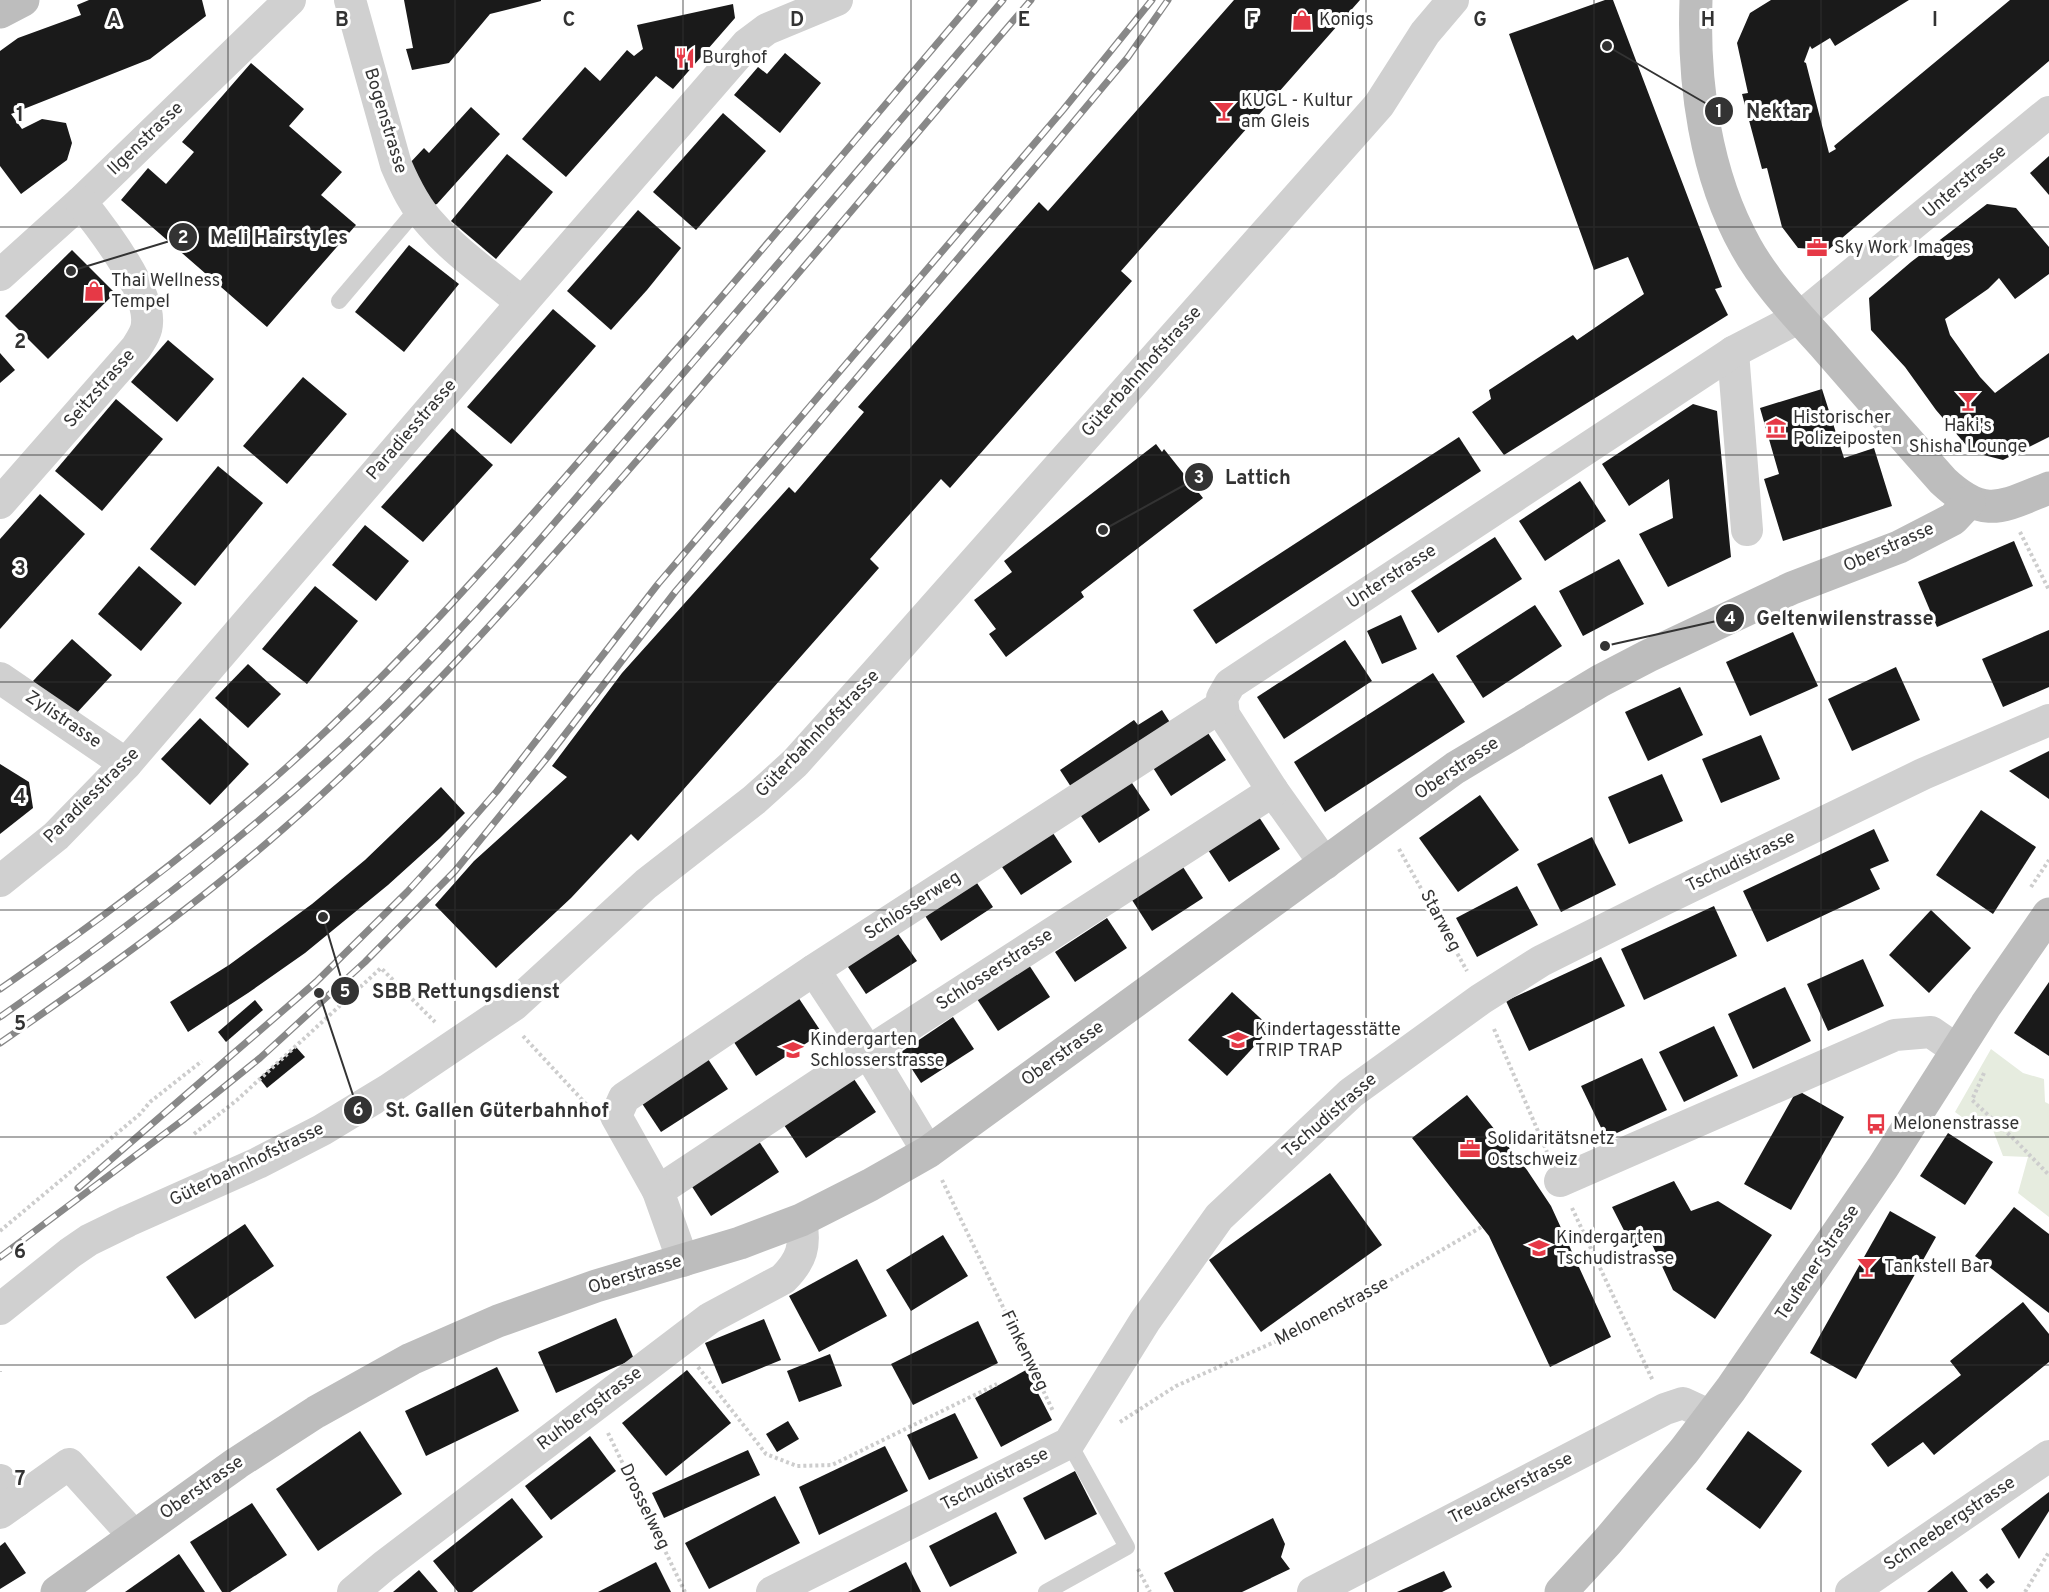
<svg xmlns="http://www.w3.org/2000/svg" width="2049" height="1592" viewBox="0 0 2049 1592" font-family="Overpass,sans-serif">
<rect width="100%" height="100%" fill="#fff"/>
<polygon fill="#e6ecdf" points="1991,1049 2023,1073 2044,1079 2045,1102 2049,1104 2049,1217 2018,1193 2028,1157 2003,1156 1991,1125 1981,1131 1955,1112"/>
<g fill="#1a1a1a">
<polygon points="89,0 202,0 206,16 150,59 11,114 22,129 42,119 66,123 72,143 67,160 21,194 0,166 0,51 18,38 81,15 77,5"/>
<polygon points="404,0 541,0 541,1 490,14 449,63 412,70 406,49 413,48"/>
<polygon points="1234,0 1360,0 1121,271 1132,281 950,488 941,479 870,559 879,568 638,841 631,834 571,898 496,968 435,905 474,861 567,777 552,766 622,673 789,487 795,493 864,412 858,407 1039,202 1048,211"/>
<polygon points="1605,0 1613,0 1722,287 1715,289 1728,315 1504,455 1472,412 1491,399 1489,390 1573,335 1577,340 1644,294 1628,257 1594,270 1509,34"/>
<polygon points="1771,0 1909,0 1835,46 1830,38 1812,49 1810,46 1804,62 1806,63 1829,153 1836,149 1834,146 2010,0 2049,0 2049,61 1828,250 1798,248 1782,227 1767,168 1762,169 1742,94 1748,93 1737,43 1750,13"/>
<polygon points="733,4 735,18 673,89 656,76 566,177 522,139 585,67 600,81 627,50 634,56 643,49 637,25"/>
<polygon points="785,53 821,83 780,133 734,95 758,67 767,74"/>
<polygon points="251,63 304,109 289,126 342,172 321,195 356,225 267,327 121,200 148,168 166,184 194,152 182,142"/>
<polygon points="471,107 500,134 437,204 431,206 408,165 424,148 429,153"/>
<polygon points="723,113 766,151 696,230 653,192"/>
<polygon points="507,154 553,192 496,259 451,221"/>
<polygon points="2049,156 2049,195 2030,173"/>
<polygon points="1987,204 2016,208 2049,247 2049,274 2015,299 1999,278 1988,289 1945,319 1950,335 1980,377 1995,393 2049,353 2049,437 2003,460 1972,452 1936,410 1905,367 1871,330 1869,298 1911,262"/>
<polygon points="638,210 681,248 647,290 611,330 567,291"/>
<polygon points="409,245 459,284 404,352 355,312"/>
<polygon points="72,250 115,293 48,359 5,316"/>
<polygon points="553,309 596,346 511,444 467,407"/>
<polygon points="168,340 214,379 177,422 131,382"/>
<polygon points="0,353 15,370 0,383"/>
<polygon points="303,377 347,414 287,484 243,446"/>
<polygon points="1822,389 1844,458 1874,448 1892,506 1783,541 1764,479 1779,474 1760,408"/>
<polygon points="116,399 163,439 102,511 55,471"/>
<polygon points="1693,404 1717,411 1731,557 1668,587 1639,534 1673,518 1669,479 1629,506 1602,464"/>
<polygon points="452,428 493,465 423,542 381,507"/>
<polygon points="1459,437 1481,471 1216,644 1193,610"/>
<polygon points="1156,444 1162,452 1164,449 1203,498 1081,592 1084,597 1006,657 989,634 996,629 974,600 1012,572 1004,561"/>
<polygon points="218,466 263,503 195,586 150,549"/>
<polygon points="1580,481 1606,521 1545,561 1519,521"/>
<polygon points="40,494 85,534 0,629 0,539"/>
<polygon points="365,525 409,561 376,601 332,565"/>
<polygon points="1495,537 1522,579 1438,633 1411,591"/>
<polygon points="2014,541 2033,586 1937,627 1918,582"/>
<polygon points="1619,559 1644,604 1583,636 1559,591"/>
<polygon points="139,566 182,603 141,651 98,614"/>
<polygon points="315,586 358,621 307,684 262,649"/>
<polygon points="1535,605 1562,646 1483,698 1456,656"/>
<polygon points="1401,615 1417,649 1382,664 1367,631"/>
<polygon points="2049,630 2049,687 2003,707 1982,659"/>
<polygon points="1793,632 1818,686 1750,716 1726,662"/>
<polygon points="72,639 112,675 73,717 33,681"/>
<polygon points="1345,640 1372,681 1284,739 1257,697"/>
<polygon points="248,664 281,694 248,728 215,698"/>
<polygon points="1896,667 1920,720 1852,751 1828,699"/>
<polygon points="1433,673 1465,722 1325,812 1294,762"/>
<polygon points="1680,687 1703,735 1648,761 1625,712"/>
<polygon points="1162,710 1171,724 1073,790 1060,770 1134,720 1138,725"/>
<polygon points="200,718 249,764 210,805 161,759"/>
<polygon points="1204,727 1226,760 1171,796 1150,763"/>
<polygon points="1761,735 1780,779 1721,803 1702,759"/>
<polygon points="2049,751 2049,799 2009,771"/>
<polygon points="0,764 29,782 33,808 0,834"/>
<polygon points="1662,774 1683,821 1629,844 1608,797"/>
<polygon points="1128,777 1150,810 1099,843 1077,810"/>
<polygon points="441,787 465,813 440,838 388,885 305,953 248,993 188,1032 170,1002 229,965 312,904 365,860"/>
<polygon points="1480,795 1519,850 1458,892 1419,838"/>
<polygon points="1981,810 2036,847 1993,914 1936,875"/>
<polygon points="1259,817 1280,849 1229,882 1208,850"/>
<polygon points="1874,829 1889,861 1870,869 1880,889 1767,942 1743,891"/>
<polygon points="1051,830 1072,862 1021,895 1000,864"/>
<polygon points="1592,837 1616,885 1561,912 1537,864"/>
<polygon points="1183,867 1203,898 1152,931 1132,900"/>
<polygon points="973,877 993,907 941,941 922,911"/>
<polygon points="1517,886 1538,925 1477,957 1456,918"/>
<polygon points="1714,906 1737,956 1644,1000 1621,949"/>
<polygon points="1931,910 1971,948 1929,993 1889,955"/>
<polygon points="1107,918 1127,948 1075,982 1055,952"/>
<polygon points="896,931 917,961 866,994 846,964"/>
<polygon points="1601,957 1625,1006 1529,1051 1506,1001"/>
<polygon points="1863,959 1884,1006 1828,1031 1807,984"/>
<polygon points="1029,965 1050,997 998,1031 977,999"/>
<polygon points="2049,982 2049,1056 2014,1033"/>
<polygon points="1785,987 1811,1041 1753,1069 1728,1014"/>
<polygon points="1232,992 1271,1028 1227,1076 1188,1040"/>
<polygon points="796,994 822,1033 756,1076 730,1036"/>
<polygon points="255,1000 263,1010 226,1042 218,1032"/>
<polygon points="953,1017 974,1049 921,1083 901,1052"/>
<polygon points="1714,1026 1738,1076 1684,1102 1659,1052"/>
<polygon points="296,1047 305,1057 267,1088 259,1078"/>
<polygon points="704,1053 728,1089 661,1132 637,1096"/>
<polygon points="1642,1058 1667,1110 1606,1138 1581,1086"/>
<polygon points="850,1073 876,1112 806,1158 780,1119"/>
<polygon points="1797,1090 1844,1117 1791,1210 1744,1184"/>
<polygon points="1467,1095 1527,1170 1551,1206 1611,1337 1550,1367 1489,1236 1412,1138"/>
<polygon points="1948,1133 1993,1162 1965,1205 1920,1176"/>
<polygon points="755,1135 779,1172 711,1216 687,1179"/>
<polygon points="1330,1173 1382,1245 1261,1332 1209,1260"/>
<polygon points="1674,1181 1691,1211 1718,1201 1772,1235 1715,1319 1673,1290 1650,1240 1633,1248 1612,1207"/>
<polygon points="2014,1207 2049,1234 2049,1313 1975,1256"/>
<polygon points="1890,1211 1936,1237 1856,1379 1810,1353"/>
<polygon points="245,1224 274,1266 195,1319 166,1277"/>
<polygon points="943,1235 968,1276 911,1311 886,1270"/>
<polygon points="857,1259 887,1316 819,1352 789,1296"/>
<polygon points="2023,1302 2049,1334 2049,1362 1934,1455 1923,1442 1888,1467 1871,1444 1961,1375 1950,1361"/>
<polygon points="616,1318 634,1359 556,1393 538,1352"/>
<polygon points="764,1319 781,1360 722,1384 705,1343"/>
<polygon points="978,1321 998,1363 913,1405 891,1364"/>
<polygon points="830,1354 842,1386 799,1402 787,1371"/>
<polygon points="497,1367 519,1411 426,1456 405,1411"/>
<polygon points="687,1370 731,1423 666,1476 622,1423"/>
<polygon points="1026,1370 1052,1420 1001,1447 975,1398"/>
<polygon points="955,1413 978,1458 929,1480 907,1435"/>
<polygon points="788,1421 799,1439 777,1452 766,1434"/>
<polygon points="360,1431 402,1494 318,1551 276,1489"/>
<polygon points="1748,1431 1802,1471 1760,1529 1706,1489"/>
<polygon points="590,1436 616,1471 551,1520 525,1486"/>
<polygon points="885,1446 908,1491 819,1535 799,1487"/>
<polygon points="748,1450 760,1475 664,1518 652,1493"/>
<polygon points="1075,1471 1097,1514 1045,1540 1023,1498"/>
<polygon points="2049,1492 2049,1511 2019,1559 2001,1529"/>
<polygon points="775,1496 800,1543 709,1589 685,1543"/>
<polygon points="512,1498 543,1537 472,1592 458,1592 433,1561"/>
<polygon points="252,1503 287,1555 230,1592 222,1592 190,1542"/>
<polygon points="996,1512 1017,1553 950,1587 929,1546"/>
<polygon points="1273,1518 1285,1544 1281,1557 1290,1569 1242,1592 1174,1592 1164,1573"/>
<polygon points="5,1542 26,1573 0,1589 0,1546"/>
<polygon points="179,1554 205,1592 125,1592"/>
<polygon points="656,1562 671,1592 598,1592"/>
<polygon points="906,1562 921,1592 848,1592"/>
<polygon points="419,1570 438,1592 393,1592"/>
<polygon points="1444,1571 1452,1587 1442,1592 1397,1592"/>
<polygon points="1952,1571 1968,1592 1927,1592"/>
<polygon points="1987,1573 1995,1582 1987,1589 1979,1580"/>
</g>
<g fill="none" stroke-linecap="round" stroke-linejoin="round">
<g stroke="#cdcdcd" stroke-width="4" stroke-dasharray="3 3" stroke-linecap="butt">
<polyline points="2020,532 2049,590"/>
<polyline points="1399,849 1467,971"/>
<polyline points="2031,887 2049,860"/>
<polyline points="1494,1029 1547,1152"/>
<polyline points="523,1036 587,1105"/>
<polyline points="1984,1073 1972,1100 2016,1141 2049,1175"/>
<polyline points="194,1134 237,1100 381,968 435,1022"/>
<polyline points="942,1180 1053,1411"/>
<polyline points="1572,1208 1653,1381"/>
<polyline points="0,1231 140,1114 150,1102 202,1061"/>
<polyline points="698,1367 766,1454 797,1466 832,1465 997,1384"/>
<polyline points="0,1371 0,1372"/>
<polyline points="1120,1422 1176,1386 1317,1323 1483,1226"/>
<polyline points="608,1433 685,1592"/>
<polyline points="1138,1569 1150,1592"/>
<polyline points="2025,1592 2049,1552"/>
</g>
<g stroke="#d0d0d0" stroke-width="16">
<polyline points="339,301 418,208"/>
<polyline points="1046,1592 1127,1547 1069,1443"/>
</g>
<g stroke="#d0d0d0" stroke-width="32">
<path d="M350 0 396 165C405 186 415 207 431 224 457 254 492 277 522 303"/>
<polyline points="0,275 81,202 290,0"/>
<polyline points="1733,352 1747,530"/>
<path d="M0 503 136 348C141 340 147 332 147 323 150 290 101 227 81 202"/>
<polyline points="0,678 126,764"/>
<polyline points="1325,864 1273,791 1224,715 1222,698 1230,684 1733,352 1800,317 2049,112"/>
<polyline points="0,881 56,836 126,764 522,303 747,44 767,29 837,0"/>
<polyline points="814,970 868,1052 928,1152"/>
<polyline points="1560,1181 1895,1035 1931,1032 1957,1050"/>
<polyline points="658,1191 868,1052 1273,791"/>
<polyline points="683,1261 658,1191 616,1116 624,1098 814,970 1222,706"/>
<polyline points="0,1309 70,1253 89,1240 128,1221 258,1163 322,1130 388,1090 514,1005 646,884 754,800 795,763 875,674 1379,105 1425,33 1453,0"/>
<polyline points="0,1480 17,1501"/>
<polyline points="0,1513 69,1464 134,1536"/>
<path d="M353 1592 384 1566 710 1318 783 1279C802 1260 806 1246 801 1220"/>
<polyline points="772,1592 1069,1443 1145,1321 1219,1217 1351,1093 1481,999 1541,961 1663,900 1923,774 2049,720"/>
<polyline points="1313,1592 1665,1409 1683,1403 1711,1416"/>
<polyline points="1851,1592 2049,1456"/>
</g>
<g stroke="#bdbdbd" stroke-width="33">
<path d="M1696 0C1693 83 1705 174 1746 247 1766 283 1796 314 1823 344 1863 390 1903 436 1943 481 1985 520 2001 507 2049 488"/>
<polyline points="0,12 23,0"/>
<polyline points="57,1592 237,1463 316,1412 411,1359 498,1321 596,1286 740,1243 801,1220 870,1185 928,1152 1455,768 1600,681 1648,656 1792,588 1899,547 1953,519 1969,502"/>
<polyline points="1561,1592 1607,1542 1684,1451 1731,1389 1883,1167 1986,1005 2049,914"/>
</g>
<g stroke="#888" stroke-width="7">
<g id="rail">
<path d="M0 989C100 920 197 848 288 766 396 669 492 561 587 452 718 303 846 151 974 0"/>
<path d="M0 1017C130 926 256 830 371 720 468 627 554 523 642 421 763 282 883 141 1003 0"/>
<path d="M0 1043C97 976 194 907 283 829 403 725 508 607 612 489 754 328 891 163 1031 0"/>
<polyline points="78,1188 316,982 407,892 440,856 497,791 658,584 1063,110 1152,0"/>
<polyline points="0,1257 183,1120 260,1058 365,962 455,871 546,759 675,592 1055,144 1128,57 1168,0"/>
</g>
</g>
<use href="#rail" stroke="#fff" stroke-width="4.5" stroke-dasharray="14" stroke-linecap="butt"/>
</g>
<path fill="none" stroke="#333" stroke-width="1.5" stroke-opacity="0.55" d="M228 0V1592M455 0V1592M683 0V1592M911 0V1592M1138 0V1592M1366 0V1592M1594 0V1592M1821 0V1592M0 227H2049M0 455H2049M0 682H2049M0 910H2049M0 1137H2049M0 1365H2049"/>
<defs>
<g id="shop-bare" transform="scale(1.62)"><path d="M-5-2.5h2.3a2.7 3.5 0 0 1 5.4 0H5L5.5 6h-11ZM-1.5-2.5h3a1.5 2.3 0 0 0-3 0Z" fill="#e63946" stroke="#fff" stroke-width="2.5" paint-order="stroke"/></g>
<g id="restaurant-bare" transform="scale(1.62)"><path d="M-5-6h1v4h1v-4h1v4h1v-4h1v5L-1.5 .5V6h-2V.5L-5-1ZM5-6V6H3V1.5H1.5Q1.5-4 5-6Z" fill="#e63946" stroke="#fff" stroke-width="2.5" paint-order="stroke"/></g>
<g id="bar-bare" transform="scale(1.62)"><path d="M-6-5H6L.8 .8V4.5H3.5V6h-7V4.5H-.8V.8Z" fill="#e63946" stroke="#fff" stroke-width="2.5" paint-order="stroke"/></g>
<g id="office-bare" transform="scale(1.62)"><path d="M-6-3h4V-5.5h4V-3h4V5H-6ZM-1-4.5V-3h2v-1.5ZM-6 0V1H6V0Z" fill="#e63946" stroke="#fff" stroke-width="2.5" paint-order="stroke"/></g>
<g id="museum-bare" transform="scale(1.62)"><path d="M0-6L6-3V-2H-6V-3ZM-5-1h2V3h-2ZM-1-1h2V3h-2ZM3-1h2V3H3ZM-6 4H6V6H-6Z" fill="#e63946" stroke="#fff" stroke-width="2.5" paint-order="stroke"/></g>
<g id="school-bare" transform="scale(1.62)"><path d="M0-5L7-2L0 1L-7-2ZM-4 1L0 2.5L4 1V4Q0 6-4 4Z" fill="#e63946" stroke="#fff" stroke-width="2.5" paint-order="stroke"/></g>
<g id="bus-bare" transform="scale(1.62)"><path d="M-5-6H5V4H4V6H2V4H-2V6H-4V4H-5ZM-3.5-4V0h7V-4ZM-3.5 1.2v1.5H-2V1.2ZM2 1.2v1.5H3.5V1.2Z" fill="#e63946" stroke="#fff" stroke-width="2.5" paint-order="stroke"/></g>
</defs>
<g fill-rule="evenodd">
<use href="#shop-bare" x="1302" y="20"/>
<use href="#restaurant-bare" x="685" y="58"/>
<use href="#bar-bare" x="1224" y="111"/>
<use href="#office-bare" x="1817" y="248"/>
<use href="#shop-bare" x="94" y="291"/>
<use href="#bar-bare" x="1968" y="401"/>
<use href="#museum-bare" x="1776" y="428"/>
<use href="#school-bare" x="1238" y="1040"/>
<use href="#school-bare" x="793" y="1050"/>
<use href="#bus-bare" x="1876" y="1124"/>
<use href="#office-bare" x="1470" y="1149"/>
<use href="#school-bare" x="1539" y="1248"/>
<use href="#bar-bare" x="1867" y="1267"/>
</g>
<g text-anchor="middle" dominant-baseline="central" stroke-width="6" stroke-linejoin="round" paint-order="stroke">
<g font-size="18" fill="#333" stroke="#fff" text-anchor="start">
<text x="1319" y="20">Konigs</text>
<text x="702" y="58">Burghof</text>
<text x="1241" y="101">KUGL - Kultur<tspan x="1241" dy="21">am Gleis</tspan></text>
<text x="1834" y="248">Sky Work Images</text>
<text x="111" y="281">Thai Wellness<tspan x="111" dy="21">Tempel</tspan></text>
<text x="1793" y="418">Historischer<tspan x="1793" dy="21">Polizeiposten</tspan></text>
<text x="1968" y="426" text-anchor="middle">Haki's<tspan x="1968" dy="21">Shisha Lounge</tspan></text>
<text x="1255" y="1030">Kindertagesstätte<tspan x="1255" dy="21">TRIP TRAP</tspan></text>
<text x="810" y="1040">Kindergarten<tspan x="810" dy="21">Schlosserstrasse</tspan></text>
<text x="1893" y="1124">Melonenstrasse</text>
<text x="1487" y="1139">Solidaritätsnetz<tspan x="1487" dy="21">Ostschweiz</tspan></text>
<text x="1556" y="1238">Kindergarten<tspan x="1556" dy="21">Tschudistrasse</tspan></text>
<text x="1884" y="1267">Tankstell Bar</text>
</g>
<g font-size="18" fill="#333" stroke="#fff">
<text transform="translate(385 121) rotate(73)">Bogenstrasse</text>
<text transform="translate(146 139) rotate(-44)">Ilgenstrasse</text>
<text transform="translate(1965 182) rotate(-40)">Unterstrasse</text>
<text transform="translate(1142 372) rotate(-48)">Güterbahnhofstrasse</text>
<text transform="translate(100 389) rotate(-49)">Seitzstrasse</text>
<text transform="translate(412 430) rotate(-49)">Paradiesstrasse</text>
<text transform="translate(1889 548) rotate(-24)">Oberstrasse</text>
<text transform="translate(1392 577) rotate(-33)">Unterstrasse</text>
<text transform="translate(63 720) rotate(34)">Zylistrasse</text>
<text transform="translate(818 734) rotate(-46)">Güterbahnhofstrasse</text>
<text transform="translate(1457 769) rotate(-34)">Oberstrasse</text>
<text transform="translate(92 796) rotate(-45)">Paradiesstrasse</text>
<text transform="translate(1741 862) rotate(-26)">Tschudistrasse</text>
<text transform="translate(913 906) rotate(-33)">Schlosserweg</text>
<text transform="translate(1440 921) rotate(62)">Starweg</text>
<text transform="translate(995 970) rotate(-33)">Schlosserstrasse</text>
<text transform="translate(1063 1054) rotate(-36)">Oberstrasse</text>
<text transform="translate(1330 1116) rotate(-41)">Tschudistrasse</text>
<text transform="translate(247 1165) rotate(-26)">Güterbahnhofstrasse</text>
<text transform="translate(1818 1263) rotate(-56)">Teufener Strasse</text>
<text transform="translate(635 1275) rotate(-17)">Oberstrasse</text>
<text transform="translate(1332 1312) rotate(-28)">Melonenstrasse</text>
<text transform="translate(1024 1351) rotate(64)">Finkenweg</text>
<text transform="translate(590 1409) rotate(-37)">Ruhbergstrasse</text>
<text transform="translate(995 1480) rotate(-27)">Tschudistrasse</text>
<text transform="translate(202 1488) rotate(-35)">Oberstrasse</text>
<text transform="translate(1511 1489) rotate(-27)">Treuackerstrasse</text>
<text transform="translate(644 1507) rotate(64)">Drosselweg</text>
<text transform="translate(1950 1524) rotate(-34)">Schneebergstrasse</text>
</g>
</g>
<g font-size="20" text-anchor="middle" font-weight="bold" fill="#333" stroke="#fff" stroke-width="6" stroke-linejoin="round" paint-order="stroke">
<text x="114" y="26">A</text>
<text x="342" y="26">B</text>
<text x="569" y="26">C</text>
<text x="797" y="26">D</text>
<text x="1024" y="26">E</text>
<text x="1252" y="26">F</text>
<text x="1480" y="26">G</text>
<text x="1708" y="26">H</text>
<text x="1935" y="26">I</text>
<text x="20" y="121">1</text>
<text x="20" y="348">2</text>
<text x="20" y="575">3</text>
<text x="20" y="803">4</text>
<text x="20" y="1030">5</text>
<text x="20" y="1258">6</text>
<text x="20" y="1485">7</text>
</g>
<path fill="none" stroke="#333" stroke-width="2" d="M1607 46L1719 111M71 271L183 237M1103 530L1199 477M1605 646L1730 618M323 917L345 991M319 993L358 1110"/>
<g fill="#333" stroke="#fff" stroke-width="2">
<circle cx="1607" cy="46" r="6"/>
<circle cx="71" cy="271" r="6"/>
<circle cx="1103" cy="530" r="6"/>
<circle cx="1605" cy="646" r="6"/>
<circle cx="323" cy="917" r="6"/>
<circle cx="319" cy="993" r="6"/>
<circle cx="1719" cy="111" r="15"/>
<circle cx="183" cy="237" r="15"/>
<circle cx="1199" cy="477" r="15"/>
<circle cx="1730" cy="618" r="15"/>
<circle cx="345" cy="991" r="15"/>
<circle cx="358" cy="1110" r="15"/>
</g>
<g font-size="18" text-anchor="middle" font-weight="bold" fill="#fff">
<text x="1719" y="117">1</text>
<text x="183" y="243">2</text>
<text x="1199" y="483">3</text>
<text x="1730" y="624">4</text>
<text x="345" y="997">5</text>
<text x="358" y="1116">6</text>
</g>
<g font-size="20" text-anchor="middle" font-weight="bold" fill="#333" stroke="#fff" stroke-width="6" stroke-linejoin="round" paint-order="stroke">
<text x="1778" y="118">Nektar</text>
<text x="279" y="244">Meli Hairstyles</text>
<text x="1258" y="484">Lattich</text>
<text x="1845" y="625">Geltenwilenstrasse</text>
<text x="466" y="998">SBB Rettungsdienst</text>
<text x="497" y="1117">St. Gallen Güterbahnhof</text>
</g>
</svg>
